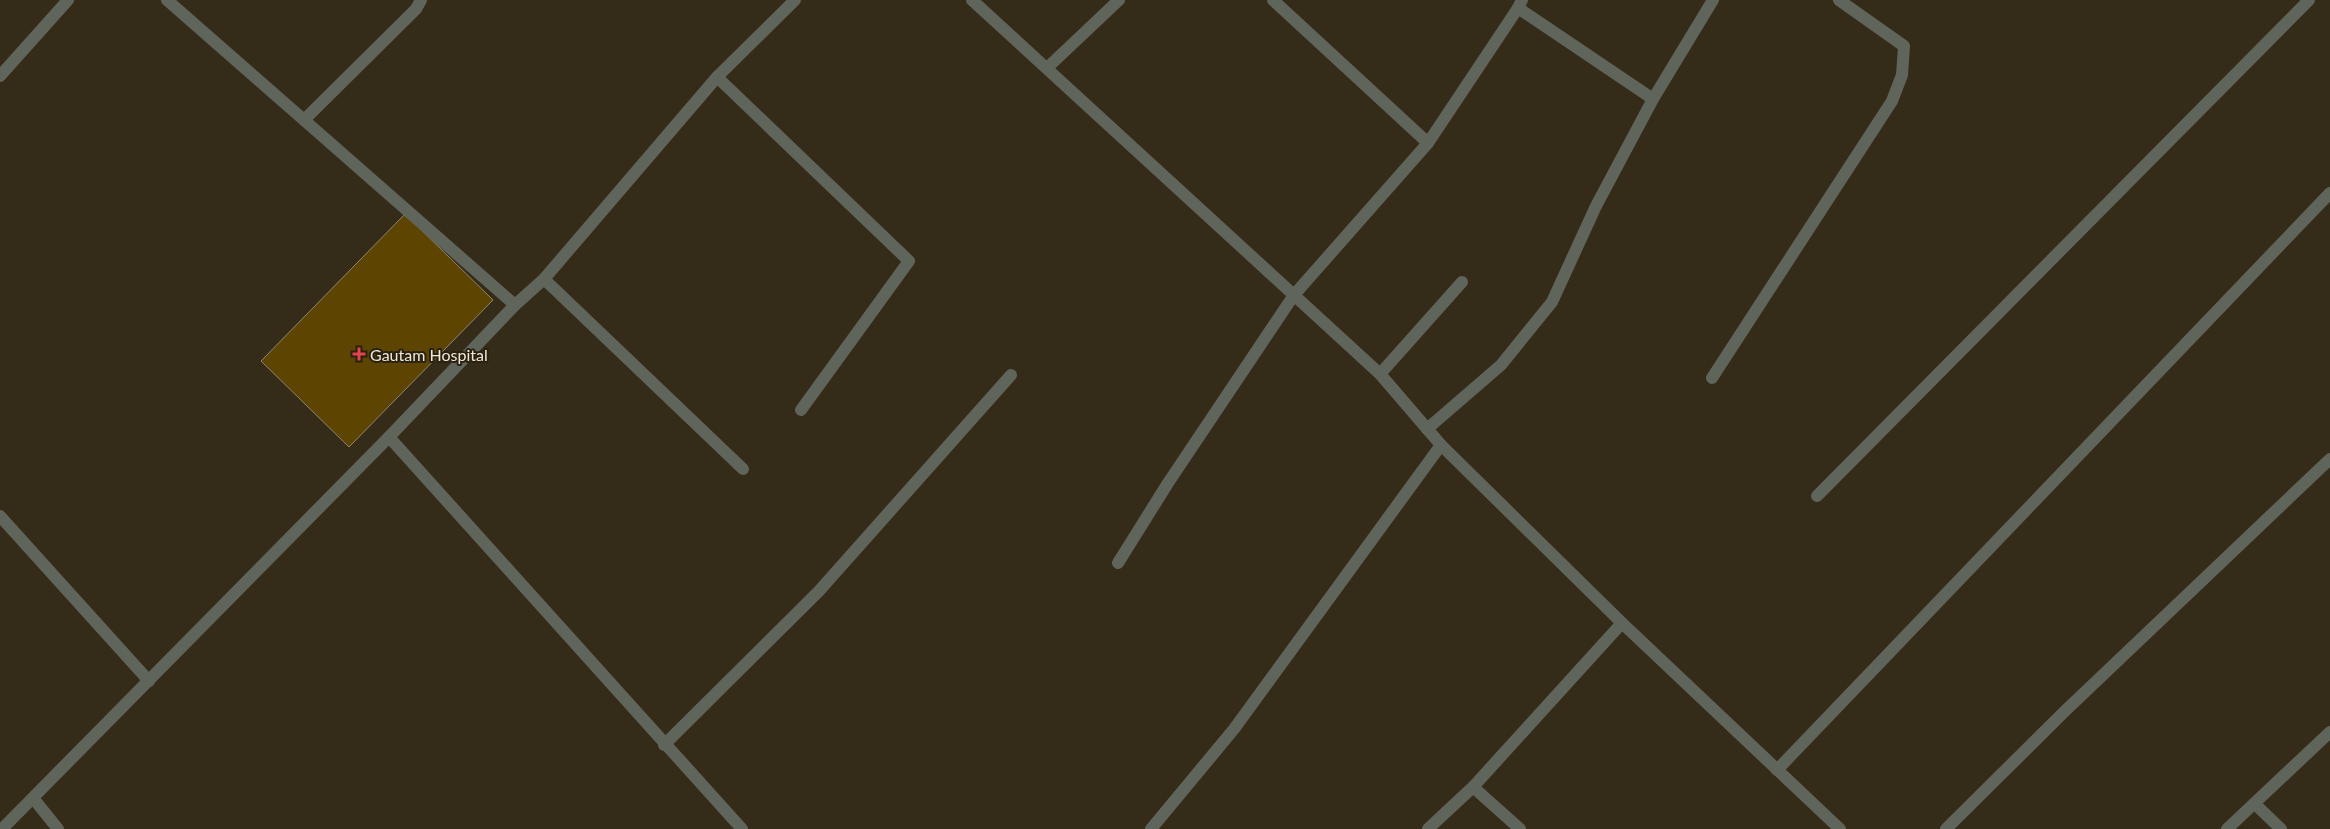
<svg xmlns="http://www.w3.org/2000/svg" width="2330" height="829" viewBox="0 0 2330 829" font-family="Lato,sans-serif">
<rect width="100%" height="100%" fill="#342b18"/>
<polygon fill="#5d4501" stroke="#918771" points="405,214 493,300 349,447 261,361"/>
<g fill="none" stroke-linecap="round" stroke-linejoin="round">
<g stroke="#60655c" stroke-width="12">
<polyline points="167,0 304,120"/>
<polyline points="421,0 416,9 304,120 515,305"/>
<polyline points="972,0 1380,374 1441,445 1622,623 1840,829"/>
<polyline points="1273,0 1428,143 1518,8"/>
<polyline points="1522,0 1518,8 1653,99"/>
<polyline points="1047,68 1119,0"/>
<polyline points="0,76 68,0"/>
<polyline points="717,77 909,261 801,410"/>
<polyline points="544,279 743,469"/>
<polyline points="1380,374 1462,282"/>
<polyline points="1712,378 1892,101 1902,75 1904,46 1839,0"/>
<polyline points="1427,429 1501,365 1552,302 1596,206 1653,99 1713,0"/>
<polyline points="389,437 742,829"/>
<polyline points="1817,496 2309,0"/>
<polyline points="0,516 149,681"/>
<polyline points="1118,563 1168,483 1294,295 1428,143"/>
<polyline points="664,745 819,591 1011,375"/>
<polyline points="1777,770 2330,193"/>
<polyline points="1473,787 1520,829"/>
<polyline points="33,798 58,829"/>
<polyline points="2255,804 2281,829"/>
<polyline points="2,829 389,437 515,305 544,279 717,77 795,0"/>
<polyline points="1151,829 1234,729 1441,445"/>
<polyline points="1428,829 1473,787 1622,623"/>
<polyline points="1946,829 2065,711 2330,459"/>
<polyline points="2227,829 2330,732"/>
</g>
</g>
<path fill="#e0444e" stroke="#2a210e" stroke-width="2" d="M356.5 346.5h5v5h5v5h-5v5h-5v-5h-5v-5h5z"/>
<g text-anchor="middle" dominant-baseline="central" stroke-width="4" stroke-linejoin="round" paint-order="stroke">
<g font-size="16" fill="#eee8dc" stroke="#2a210e" text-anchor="start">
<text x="370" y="354">Gautam Hospital</text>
</g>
</g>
</svg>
